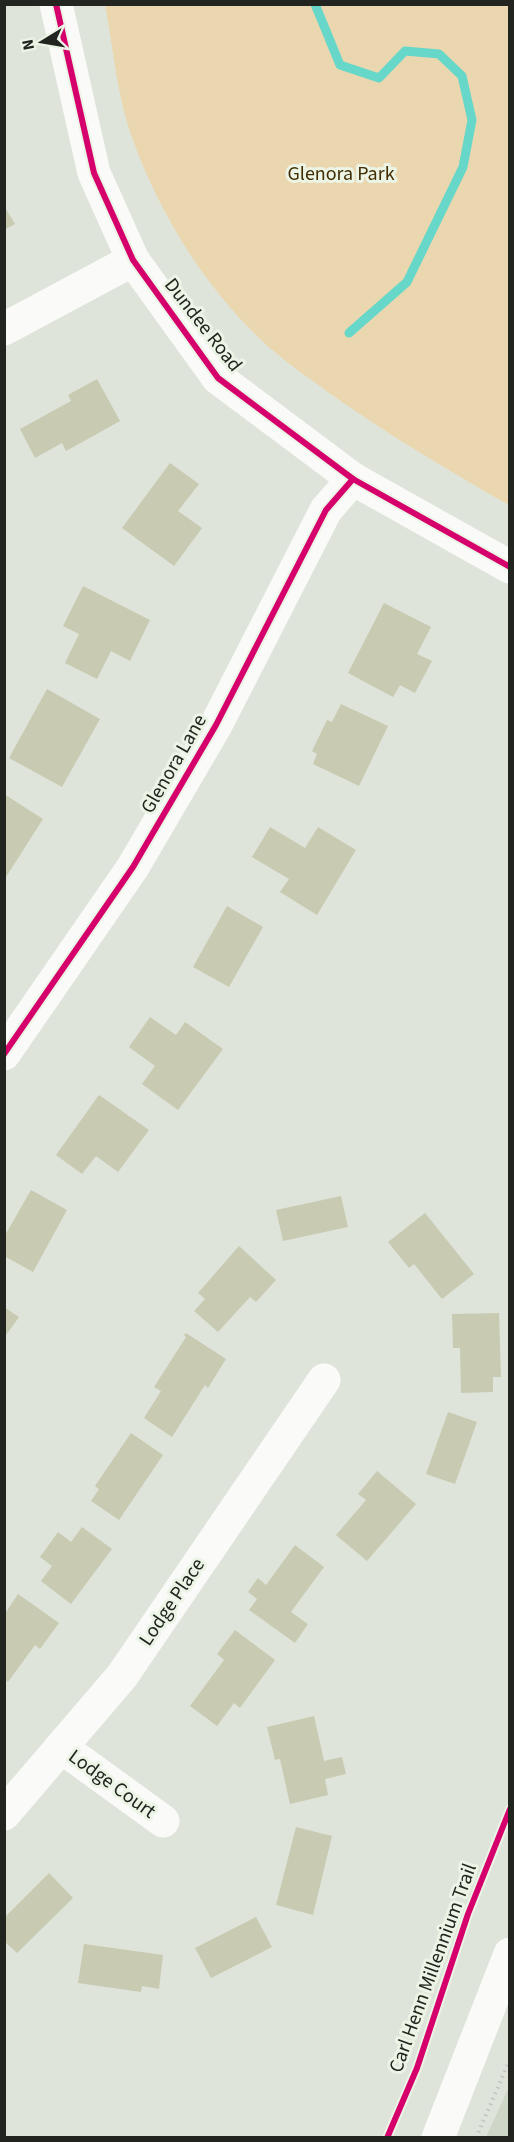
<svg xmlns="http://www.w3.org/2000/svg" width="514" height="2142" viewBox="0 0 514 2142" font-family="'Source Sans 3',sans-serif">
<rect width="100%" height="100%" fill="#dfe4da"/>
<polygon fill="#ced7c7" points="509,2087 509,2137 486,2137"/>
<path fill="#ebd7af" d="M105 5H509V505C449 471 389 435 332 395 308 377 282 360 260 339 200 281 156 208 129 129 116 88 113 46 105 5Z"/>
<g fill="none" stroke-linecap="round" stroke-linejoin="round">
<polyline stroke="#66d7c8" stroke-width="9" points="315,4 340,65 379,78 405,51 439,54 462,76 472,120 463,167 407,282 349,333"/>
</g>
<g fill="#c8cab1">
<polygon points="4,206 15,224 4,230"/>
<polygon points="97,379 120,421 66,451 62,443 35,458 20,429 71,401 68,395"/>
<polygon points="170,463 199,484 178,511 202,528 174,566 122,528"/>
<polygon points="83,586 150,620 130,661 111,651 97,679 65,663 79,634 63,626"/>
<polygon points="384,603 431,627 417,654 432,661 415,693 400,685 393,697 348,673"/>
<polygon points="47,689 100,719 62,787 9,758"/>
<polygon points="341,704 388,726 359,786 313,764 317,754 312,751 327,720 332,722"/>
<polygon points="4,794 43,819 6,877 4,876"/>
<polygon points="270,827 305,848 318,827 356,850 317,915 280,892 289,879 252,857"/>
<polygon points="227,906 263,927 229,987 193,967"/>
<polygon points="150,1017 176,1035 185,1022 223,1049 178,1110 142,1084 155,1066 129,1047"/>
<polygon points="99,1095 149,1130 118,1172 96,1156 82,1174 56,1155"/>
<polygon points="31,1190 67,1210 33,1272 4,1256 4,1237"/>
<polygon points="341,1196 348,1227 283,1241 276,1210"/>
<polygon points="425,1213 474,1274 442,1299 414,1264 409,1268 388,1242"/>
<polygon points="239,1246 276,1280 256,1302 250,1297 218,1332 194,1311 205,1299 198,1293"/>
<polygon points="4,1307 19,1317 4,1338"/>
<polygon points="499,1313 501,1377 493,1377 493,1392 461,1393 460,1348 453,1348 452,1314"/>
<polygon points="186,1333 226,1359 208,1388 205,1385 172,1437 144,1418 161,1391 154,1387 186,1337 184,1335"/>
<polygon points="448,1412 477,1422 455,1484 426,1474"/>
<polygon points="131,1433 163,1455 119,1520 91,1501 99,1489 95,1486"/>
<polygon points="377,1471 416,1504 367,1561 336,1535 366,1500 358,1494"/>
<polygon points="82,1527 112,1549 71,1604 41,1581 52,1566 40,1557 58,1532 71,1542"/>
<polygon points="295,1545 324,1567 291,1612 308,1624 295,1643 249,1610 257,1599 248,1592 258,1578 266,1585"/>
<polygon points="18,1594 59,1623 40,1649 35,1645 8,1682 4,1679 4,1615"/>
<polygon points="235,1630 275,1660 240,1708 234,1703 217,1726 190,1706 224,1660 217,1654"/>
<polygon points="314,1716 324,1761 342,1757 346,1774 325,1779 328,1795 290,1804 280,1759 275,1760 267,1727"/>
<polygon points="296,1827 332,1836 313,1915 276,1905"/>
<polygon points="49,1873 73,1898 17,1953 4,1941 4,1918"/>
<polygon points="256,1917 272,1947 211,1978 195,1948"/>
<polygon points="84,1944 163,1955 159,1989 142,1986 141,1992 78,1983"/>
</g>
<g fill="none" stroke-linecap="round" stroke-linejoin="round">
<polyline stroke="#c3c4c2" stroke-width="4" stroke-dasharray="1.5 4.5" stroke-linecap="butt" points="476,2138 510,2059"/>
<g stroke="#fafbf9" stroke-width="33">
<polyline points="56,4 94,173 133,260 218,378 353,479 510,567"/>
<polyline points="4,329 133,260"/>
<polyline points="4,1054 133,867 216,725 326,510 353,479"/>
<polyline points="61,1747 163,1821"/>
<polyline points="4,1814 122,1676 324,1380"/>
</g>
<polyline stroke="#fafbf9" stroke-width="33" points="438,2138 510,1954"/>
<g stroke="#ebf4e5" stroke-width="10">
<g id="cycleway">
<polyline points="56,4 94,173 133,260 218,378 353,479 510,567"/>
<polyline points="4,1054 133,867 216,725 326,510 353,479"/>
<polyline points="387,2138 417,2068 468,1914 510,1809"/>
</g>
</g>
<use href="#cycleway" stroke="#d6006c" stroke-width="6"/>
</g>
<g text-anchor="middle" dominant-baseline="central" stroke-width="6" stroke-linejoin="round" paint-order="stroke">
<g font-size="20" fill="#432d03" stroke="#ebf4e5">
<text x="341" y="174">Glenora Park</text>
</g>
<g font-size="20" fill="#22251f" stroke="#ebf4e5">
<text transform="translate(203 325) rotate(52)">Dundee Road</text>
<text transform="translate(174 764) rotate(-60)">Glenora Lane</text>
<text transform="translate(172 1602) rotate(-56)">Lodge Place</text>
<text transform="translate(112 1784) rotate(36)">Lodge Court</text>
<text transform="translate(433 1968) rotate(-70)">Carl Henn Millennium Trail</text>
</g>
</g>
<rect width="514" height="2142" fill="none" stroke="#22251f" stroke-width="12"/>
<g transform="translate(42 42) rotate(259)" stroke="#ebf4e5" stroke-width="4.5" paint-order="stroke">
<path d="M0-4.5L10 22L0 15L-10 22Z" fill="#22251f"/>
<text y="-9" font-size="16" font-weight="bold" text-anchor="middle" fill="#22251f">N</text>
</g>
</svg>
